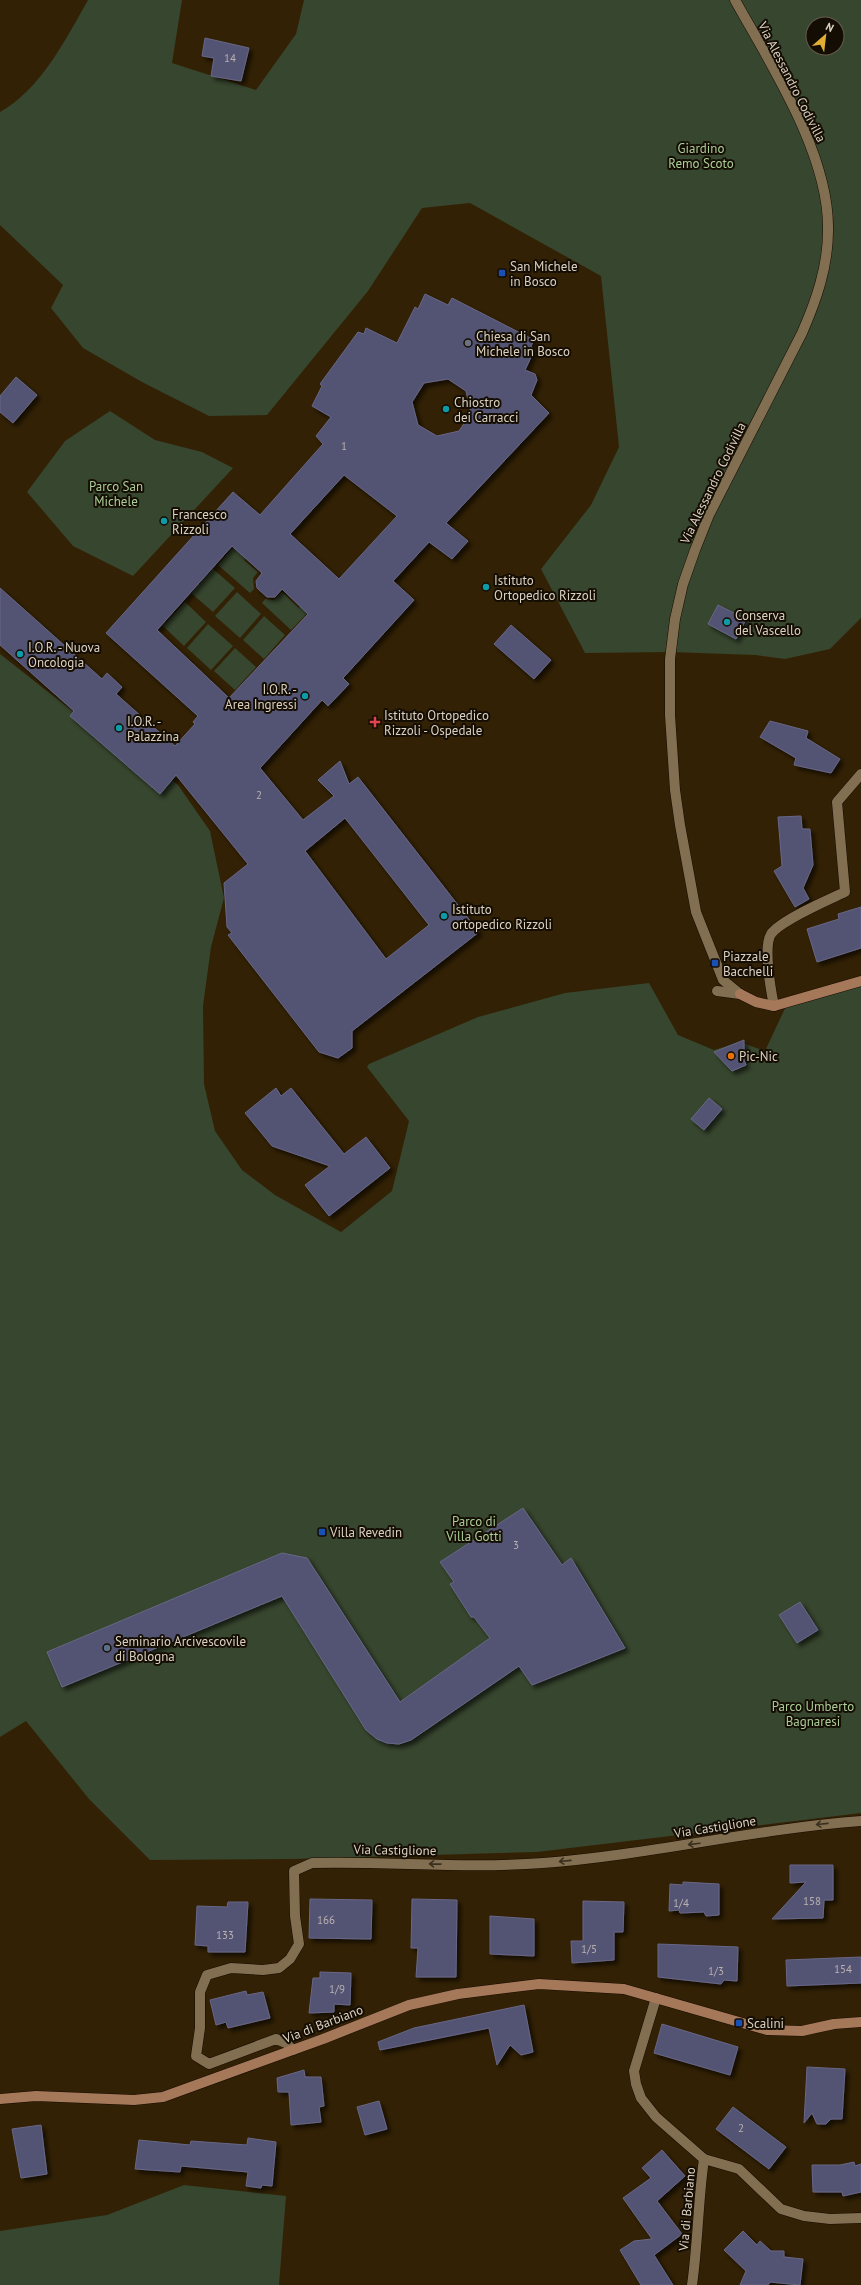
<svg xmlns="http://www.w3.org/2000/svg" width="861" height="2285" viewBox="0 0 861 2285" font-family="'PT Sans',sans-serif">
<defs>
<filter id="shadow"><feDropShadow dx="3.5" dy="3.5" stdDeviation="2" flood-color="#0009"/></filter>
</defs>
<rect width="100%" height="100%" fill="#322104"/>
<g fill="#37462e" fill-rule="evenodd">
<path d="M88 0H182L172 63 256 90 296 34 304 0H861V618L830 649 785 659 755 655 670 652 585 653 541 569 591 505 619 447 601 276 470 203 422 208 368 291 267 415 209 416 142 382 83 348 51 308 63 285 0 225V112C40 90 66 39 88 0ZM813 24H837V48H813Z"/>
<polygon points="110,411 155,440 202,452 233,468 133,576 73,546 27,492 65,441"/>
<polygon points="236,544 248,555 244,560 258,572 253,578 254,589 250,593 218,565"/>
<polygon points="213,569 235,588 213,612 191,593"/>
<polygon points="237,592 261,614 240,638 215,616"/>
<polygon points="282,592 299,608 303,603 310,610 291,630 262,603 265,599 274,600"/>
<polygon points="185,602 206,622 184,646 163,626"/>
<polygon points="264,616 285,635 264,659 243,640"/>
<polygon points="208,624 233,646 211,670 187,648"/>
<polygon points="235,648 256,667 235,690 214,671"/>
<polygon points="0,654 75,713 114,731 178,785 210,831 224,898 211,947 203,1006 204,1084 215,1131 242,1170 275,1195 341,1232 392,1191 409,1121 367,1067 369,1064 478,1017 565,993 649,983 678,1035 714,1050 740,1042 765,1051 788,1002 861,977 861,1813 537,1852 292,1859 150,1860 89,1799 26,1721 0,1737"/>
<polygon points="184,2185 286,2196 279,2285 0,2285 0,2231 107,2215"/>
</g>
<g fill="#535273" stroke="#686787" fill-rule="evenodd" filter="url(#shadow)">
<polygon points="205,38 249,48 241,81 211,76 214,58 202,56"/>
<path d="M425 294 448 305 452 298 534 340 531 346 534 351 525 370 535 374 537 380 531 395 549 413 446 523 468 541 452 559 429 542 393 581 414 600 343 678 349 684 328 706 322 700 260 768 303 820 334 796 318 780 340 761 349 784 358 777 479 932 352 1031V1048L338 1058 319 1052 228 935 232 933 227 927 224 883 248 864 176 775 160 794 70 716 74 711 0 645V588L102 679 107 673 122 687 116 694 175 746 195 724 193 722 198 716 106 633 233 492 260 515 323 444 316 436 331 417 312 406 322 386 320 384 358 332 364 334 366 328 397 343 415 307 418 309ZM448 379 466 391 471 413 459 431 437 436 418 425 412 402 424 383ZM344 475 397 516 339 579 290 534ZM232 546 262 573 256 581 257 588 267 597H275L282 589 308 614 229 698 157 630ZM345 818 429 925 386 959 305 851Z"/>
<polygon points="16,377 37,395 13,423 0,412 0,396"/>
<polygon points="718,605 746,619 736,639 708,624"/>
<polygon points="511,625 551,660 534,679 494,644"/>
<polygon points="770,721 808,731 806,738 840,759 831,773 794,765 796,758 760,737"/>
<polygon points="801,816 802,829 810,829 813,865 803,888 809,899 795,907 774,871 782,866 778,817"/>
<polygon points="861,907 861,948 817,962 807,929 839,919 838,914"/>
<polygon points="744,1040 744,1060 746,1065 732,1071 714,1052"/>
<polygon points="276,1088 281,1096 291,1088 344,1154 366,1137 390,1168 329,1216 305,1185 330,1166 272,1146 245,1113"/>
<polygon points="709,1098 722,1109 704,1130 691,1119"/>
<polygon points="523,1508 562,1565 571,1558 625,1648 532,1685 519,1666 411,1740 399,1744 387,1743 377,1739 366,1730 282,1596 62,1687 47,1652 282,1553 307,1558 400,1702 490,1638 474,1617 471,1617 450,1584 454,1582 440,1562"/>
<polygon points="800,1602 818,1630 797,1643 779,1615"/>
<polygon points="790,1865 833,1865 833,1900 824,1900 823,1918 772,1919 806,1882 790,1883"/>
<polygon points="683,1882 719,1884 719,1915 706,1916 704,1912 680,1913 679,1910 669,1911 670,1884 683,1885"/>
<polygon points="310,1899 372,1900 371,1939 309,1938"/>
<polygon points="412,1899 457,1900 456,1977 416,1977 418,1948 411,1948"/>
<polygon points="583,1901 624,1902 623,1932 614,1932 614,1960 572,1963 571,1941 583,1941"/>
<polygon points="228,1902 248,1902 245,1952 208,1952 208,1946 195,1945 197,1906 227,1907"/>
<polygon points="490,1916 534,1919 534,1956 490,1954"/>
<polygon points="658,1944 738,1947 737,1981 724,1980 721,1984 658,1977"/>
<polygon points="861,1957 861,1983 787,1986 786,1960"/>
<polygon points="320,1972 351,1973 350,2005 334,2004 334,2012 309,2013 313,1978 320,1978"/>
<polygon points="246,1991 247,1995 263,1992 270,2018 228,2028 226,2022 216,2025 210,2000"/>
<polygon points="524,2005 533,2052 521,2055 510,2045 497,2065 489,2028 380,2050 378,2042 414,2028"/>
<polygon points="662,2024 738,2047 730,2075 654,2053"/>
<polygon points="807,2067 845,2069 842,2119 831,2119 826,2124 817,2124 812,2113 804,2123"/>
<polygon points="304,2070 305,2077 321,2077 324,2106 319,2107 321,2122 291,2125 289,2092 278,2092 277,2078"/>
<polygon points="379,2101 387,2129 365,2135 357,2107"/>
<polygon points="733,2107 786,2147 769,2169 716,2129"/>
<polygon points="41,2125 47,2174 21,2178 12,2129"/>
<polygon points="248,2138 276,2142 272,2186 262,2185 261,2188 246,2186 248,2172 181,2166 180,2172 135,2169 139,2140 190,2145 191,2141 247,2145"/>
<polygon points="662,2150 685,2176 657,2201 682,2234 654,2255 673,2285 641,2285 620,2250 634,2241 652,2239 623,2198 651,2178 642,2168"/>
<polygon points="854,2162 855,2166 861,2164 861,2192 843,2196 842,2192 813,2192 812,2165 840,2165"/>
<polygon points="743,2231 757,2245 760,2241 771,2251 784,2251 784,2257 803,2259 800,2285 770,2282 768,2285 740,2285 746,2271 724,2250"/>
</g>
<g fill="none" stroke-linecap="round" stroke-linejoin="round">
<g stroke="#170b00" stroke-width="11">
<g id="street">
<path d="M735 0C771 65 830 155 828 231 828 267 816 301 802 333L709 515 695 550 683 584 675 619 670 659V715L675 790 680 825 696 912 723 980 740 994"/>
<polyline points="717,991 740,994"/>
<path d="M774 1006C771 991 763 947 771 934 781 920 828 900 845 892L837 802 861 774"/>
<path d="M656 1998 634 2071 636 2084 641 2098 656 2117 704 2159C698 2201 698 2243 692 2285"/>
<path d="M293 2050 286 2043 276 2039 209 2064 196 2056 200 2028V1992L207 1975 231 1968 263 1970 279 1968 290 1959 299 1944 295 1916 294 1871 312 1863C389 1861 466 1869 543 1863 649 1855 754 1829 861 1821"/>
<polyline points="704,2159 739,2169 781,2209 804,2216 830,2219 861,2218"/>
</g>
</g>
<g stroke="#170b00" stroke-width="11">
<g id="secondary">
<polyline points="740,994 756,1002 774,1006 861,981"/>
<polyline points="0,2099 36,2096 134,2100 163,2097 323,2039 409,2005 458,1994 539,1984 624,1989 767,2030 802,2031 834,2024 861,2022"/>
</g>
</g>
<use href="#street" stroke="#826e51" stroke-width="10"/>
<use href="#secondary" stroke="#a5785a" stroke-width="10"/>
</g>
<defs><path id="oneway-shaft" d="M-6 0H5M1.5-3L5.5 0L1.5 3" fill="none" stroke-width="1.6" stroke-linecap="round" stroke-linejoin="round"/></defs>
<g stroke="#3a2f1e">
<use href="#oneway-shaft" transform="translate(822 1824) rotate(174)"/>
<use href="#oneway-shaft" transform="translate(694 1844) rotate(173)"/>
<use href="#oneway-shaft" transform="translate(565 1861) rotate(174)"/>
<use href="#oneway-shaft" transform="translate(435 1864) rotate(-179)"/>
</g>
<g fill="#1a4fb4" stroke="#140d03" stroke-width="1.5">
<rect x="498" y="269" width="8" height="8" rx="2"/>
<rect x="711" y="959" width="8" height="8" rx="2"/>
<rect x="318" y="1528" width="8" height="8" rx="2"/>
<rect x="735" y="2019" width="8" height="8" rx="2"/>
</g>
<circle fill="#6b7280" stroke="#140d03" stroke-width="1.5" cx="468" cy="343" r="4"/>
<g fill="#0f9aa8" stroke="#140d03" stroke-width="1.5">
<circle cx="446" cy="409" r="4"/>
<circle cx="164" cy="521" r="4"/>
<circle cx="486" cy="587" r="4"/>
<circle cx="727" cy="622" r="4"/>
<circle cx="20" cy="654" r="4"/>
<circle cx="305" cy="696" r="4"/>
<circle cx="119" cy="728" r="4"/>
<circle cx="444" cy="916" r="4"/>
</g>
<path fill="#e0444e" stroke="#140d03" stroke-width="1.5" d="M373 716h4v4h4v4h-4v4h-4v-4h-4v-4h4z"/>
<circle fill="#e8710a" stroke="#140d03" stroke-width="1.5" cx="731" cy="1056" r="4"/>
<circle fill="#5c6f8a" stroke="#140d03" stroke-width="1.5" cx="107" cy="1648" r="4"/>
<g text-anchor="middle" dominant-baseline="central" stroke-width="4" stroke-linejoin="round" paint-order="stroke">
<g font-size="11" fill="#bab1ae">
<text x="230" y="58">14</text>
<text x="344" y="446">1</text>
<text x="259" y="795">2</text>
<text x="516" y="1545">3</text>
<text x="812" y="1901">158</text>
<text x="681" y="1903">1/4</text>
<text x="326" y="1920">166</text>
<text x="225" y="1935">133</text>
<text x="589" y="1949">1/5</text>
<text x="843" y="1969">154</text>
<text x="716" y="1971">1/3</text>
<text x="337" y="1989">1/9</text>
<text x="741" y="2128">2</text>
</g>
<g font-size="13" fill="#dcd1c1" stroke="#140d03">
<text transform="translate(792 82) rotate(63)">Via Alessandro Codivilla</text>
<text transform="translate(713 483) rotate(-64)">Via Alessandro Codivilla</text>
<text transform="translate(715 1827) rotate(-9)">Via Castiglione</text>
<text transform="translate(395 1850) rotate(1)">Via Castiglione</text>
<text transform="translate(323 2024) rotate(-21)">Via di Barbiano</text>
<text transform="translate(687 2209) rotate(-85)">Via di Barbiano</text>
</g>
<g font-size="13" fill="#acce98" stroke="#140d03">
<text x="701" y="148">Giardino<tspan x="701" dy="15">Remo Scoto</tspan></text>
<text x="116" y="486">Parco San<tspan x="116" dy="15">Michele</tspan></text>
<text x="474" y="1521">Parco di<tspan x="474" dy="15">Villa Gotti</tspan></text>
<text x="813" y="1706">Parco Umberto<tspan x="813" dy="15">Bagnaresi</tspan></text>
</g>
<g font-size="13" fill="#dcd1c1" stroke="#140d03" text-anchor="start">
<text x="510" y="266">San Michele<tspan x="510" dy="15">in Bosco</tspan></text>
<text x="476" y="336">Chiesa di San<tspan x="476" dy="15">Michele in Bosco</tspan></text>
<text x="454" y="402">Chiostro<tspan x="454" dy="15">dei Carracci</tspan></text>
<text x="172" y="514">Francesco<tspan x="172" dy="15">Rizzoli</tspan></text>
<text x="494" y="580">Istituto<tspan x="494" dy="15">Ortopedico Rizzoli</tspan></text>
<text x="735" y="615">Conserva<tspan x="735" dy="15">del Vascello</tspan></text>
<text x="28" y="647">I.O.R. - Nuova<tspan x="28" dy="15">Oncologia</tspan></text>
<text x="297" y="689" text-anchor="end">I.O.R. -<tspan x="297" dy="15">Area Ingressi</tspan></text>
<text x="384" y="715">Istituto Ortopedico<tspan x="384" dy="15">Rizzoli - Ospedale</tspan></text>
<text x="127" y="721">I.O.R. -<tspan x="127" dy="15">Palazzina</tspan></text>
<text x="452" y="909">Istituto<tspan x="452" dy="15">ortopedico Rizzoli</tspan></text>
<text x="723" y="956">Piazzale<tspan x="723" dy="15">Bacchelli</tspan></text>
<text x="739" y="1056">Pic-Nic</text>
<text x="330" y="1532">Villa Revedin</text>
<text x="115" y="1641">Seminario Arcivescovile<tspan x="115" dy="15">di Bologna</tspan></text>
<text x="747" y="2023">Scalini</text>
</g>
</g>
<g transform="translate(825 36) rotate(28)"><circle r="19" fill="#140d03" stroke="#645b4f"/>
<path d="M0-3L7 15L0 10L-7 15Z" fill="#e1af34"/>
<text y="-6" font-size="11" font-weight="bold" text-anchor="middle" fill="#dcd1c1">N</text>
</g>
</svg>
